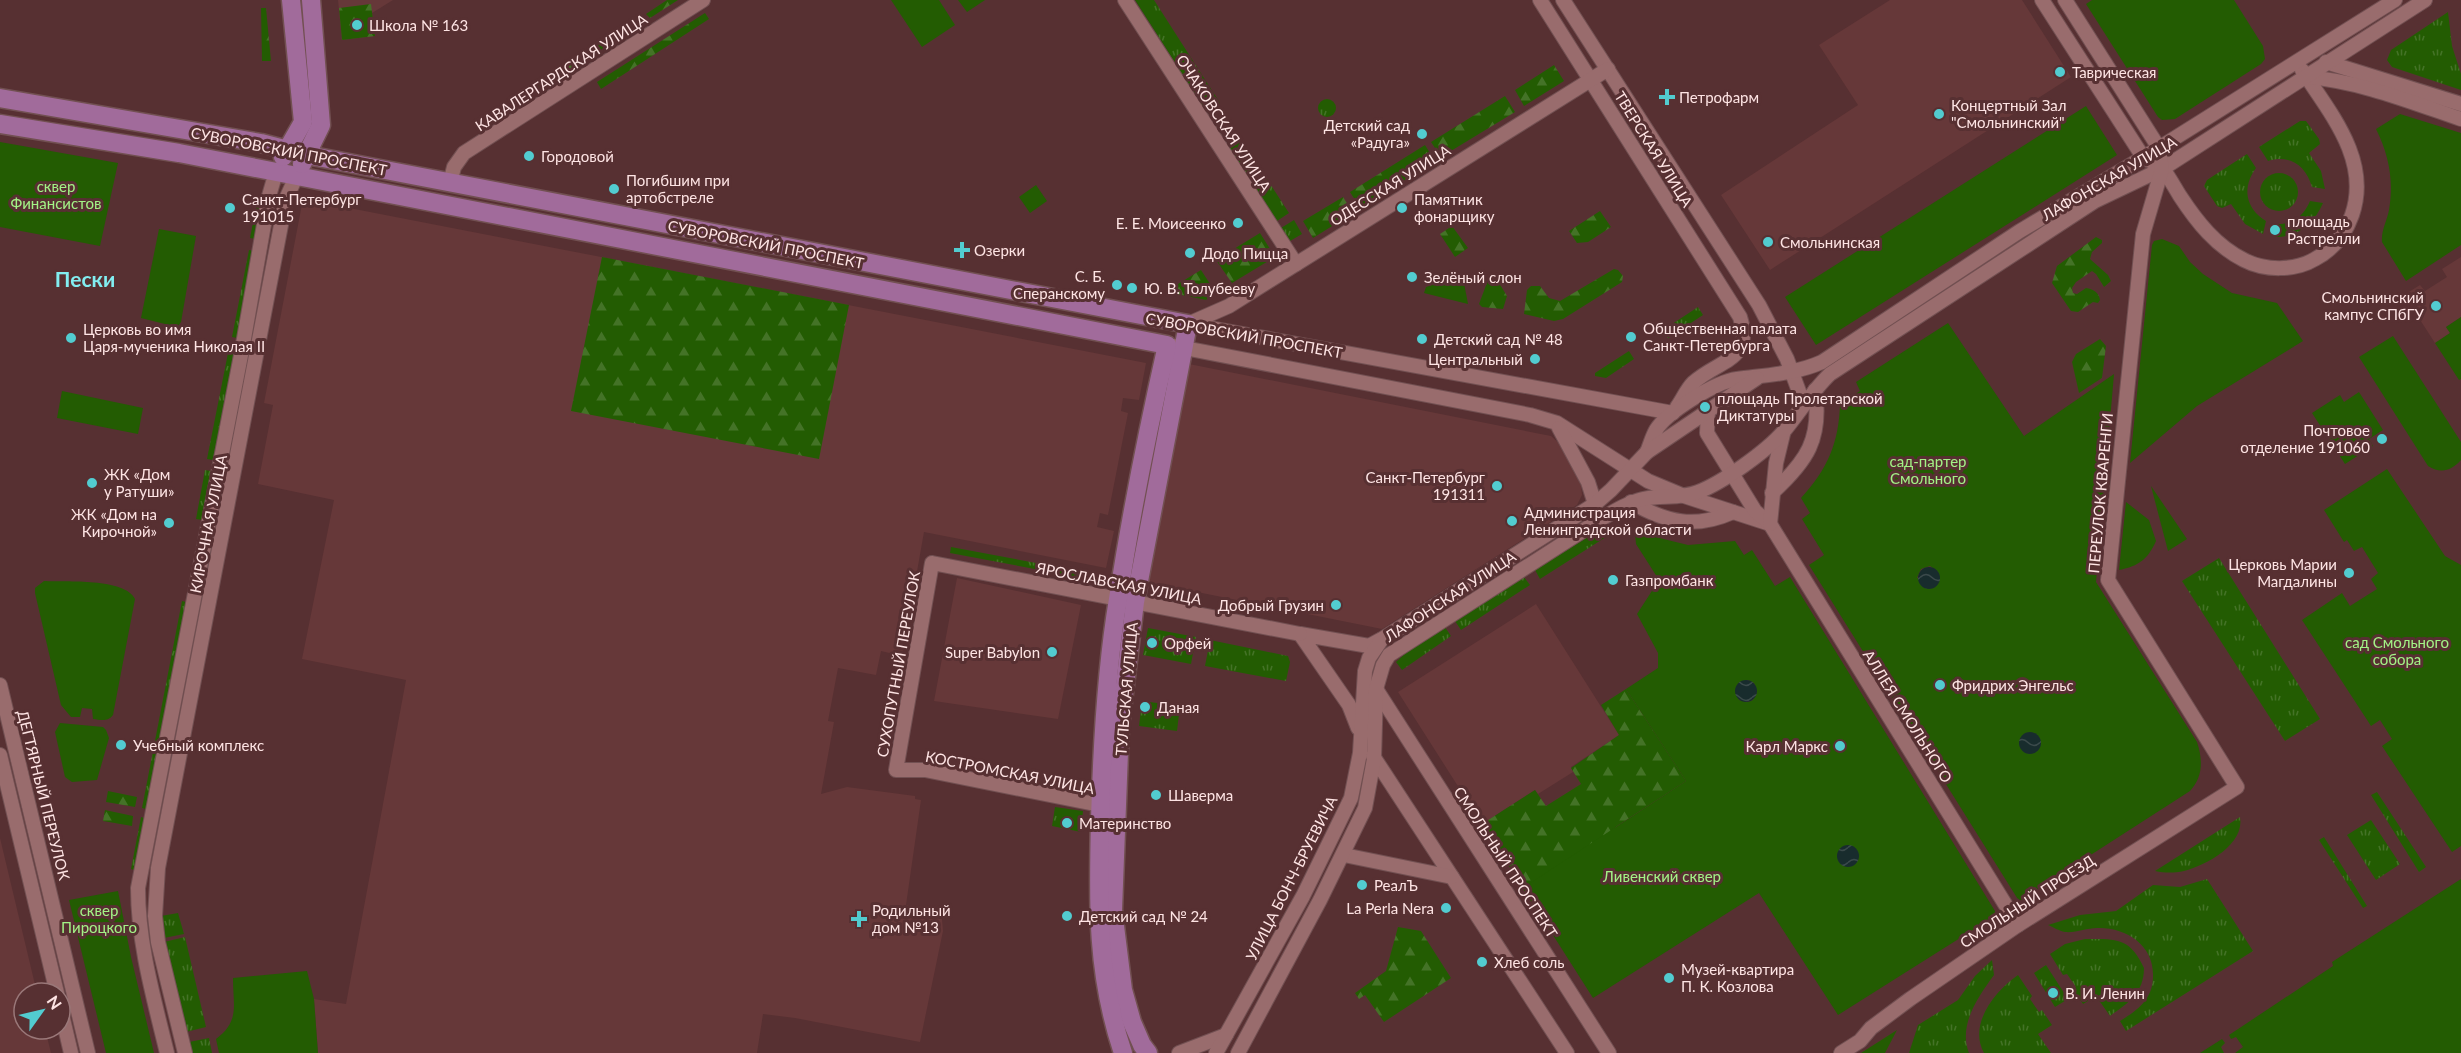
<svg xmlns="http://www.w3.org/2000/svg" width="2461" height="1053" viewBox="0 0 2461 1053" font-family="Lato,sans-serif">
<defs>
<pattern id="grass-tufts" width="24" height="20" patternUnits="userSpaceOnUse" patternTransform="scale(1.5)"><rect width="24" height="20" fill="#235c02"/><path d="M3 7l-1-3M5 7V3M7 7l1-3M15 17l-1-3M17 17v-4M19 17l1-3" fill="none" stroke="#447327"/></pattern>
<pattern id="forest-firs" width="22" height="20" patternUnits="userSpaceOnUse" patternTransform="scale(1.5)"><rect width="22" height="20" fill="#235c02"/><path d="M5 1l3.5 6h-7zM16 11l3.5 6h-7z" fill="#447327"/></pattern>
<pattern id="water-waves" width="16" height="10" patternUnits="userSpaceOnUse" patternTransform="scale(1.5)"><rect width="16" height="10" fill="#182c2d"/><path d="M0 5q4-4 8 0t8 0" fill="none" stroke="#3b4a4b"/></pattern>
</defs>
<rect width="100%" height="100%" fill="#573032"/>
<g fill="#663839">
<polygon points="338,0 393,0 372,13 375,36 342,40"/>
<polygon points="1890,0 2022,0 2071,77 1770,270 1721,195 1858,105 1819,45"/>
<polygon points="303,199 1146,363 1139,400 1123,398 1121,411 1128,413 1108,515 1100,513 1097,527 1114,531 1106,568 924,532 902,656 881,651 876,675 838,668 828,721 834,722 821,794 847,787 915,796 915,799 921,800 906,905 941,908 943,931 920,1042 795,1018 763,1014 757,1053 318,1053 314,999 346,1004 406,680 302,659 334,500 258,484 273,405 264,403"/>
<polygon points="2461,257 2461,317 2446,327 2450,333 2435,343 2404,295 2420,285 2425,291 2447,277 2442,269"/>
<polygon points="1189,364 1551,436 1561,445 1581,485 1582,495 1577,505 1382,629 1147,582"/>
<polygon points="957,578 1081,605 1058,719 934,701"/>
<polygon points="1536,604 1619,735 1571,767 1573,772 1538,794 1535,790 1482,824 1398,692"/>
<polygon points="0,838 37,993 24,993 24,1029 45,1029 51,1053 0,1053"/>
</g>
<g fill="url(#grass-tufts)">
<polygon points="1135,0 1154,0 1220,103 1206,111"/>
<polygon points="2448,12 2452,46 2461,74 2461,90 2392,67 2387,60 2391,50"/>
<circle cx="1327" cy="108" r="9"/>
<path d="M2300 121H2306L2319 139 2320 144 2309 153 2321 171 2325 189 2312 187C2306 166 2290 154 2268 161L2259 147Z"/>
<polygon points="1241,139 1259,166 1246,175 1228,147"/>
<path d="M2247 154 2256 168C2242 187 2245 208 2266 221L2263 234 2245 224 2231 204 2222 208 2217 206 2204 186 2207 180Z"/>
<circle cx="2279" cy="192" r="19"/>
<polygon points="1265,176 1289,213 1277,221 1252,184"/>
<polygon points="258,197 264,199 256,239 250,238"/>
<path d="M2310 201 2323 203C2314 224 2298 237 2275 237L2278 224C2294 224 2304 215 2310 201Z"/>
<polygon points="1294,220 1302,234 1290,241 1281,228"/>
<polygon points="249,250 254,251 237,338 232,337"/>
<polygon points="1698,307 1703,315 1668,338 1663,330"/>
<polygon points="1629,351 1634,359 1606,378 1595,376 1595,373"/>
<polygon points="228,353 234,354 213,460 207,459"/>
<polygon points="205,470 211,471 202,520 196,519"/>
<polygon points="1601,529 1606,537 1540,579 1535,570"/>
<polygon points="951,547 1084,572 1083,578 950,553"/>
<polygon points="2219,558 2320,719 2285,741 2182,581"/>
<polygon points="1524,577 1530,585 1461,630 1455,621"/>
<polygon points="182,601 186,602 146,809 142,808"/>
<polygon points="1445,627 1451,636 1402,670 1396,662 1408,651"/>
<polygon points="1148,628 1196,637 1191,664 1143,655"/>
<polygon points="1210,640 1288,656 1290,662 1286,681 1205,666"/>
<polygon points="1142,701 1180,706 1177,731 1139,726"/>
<polygon points="2377,792 2426,867 2419,872 2371,795"/>
<polygon points="1055,807 1083,811 1081,832 1052,826"/>
<polygon points="141,817 144,818 134,870 131,869"/>
<path d="M2240 817C2245 844 2207 865 2184 871 2174 873 2165 873 2155 871Z"/>
<polygon points="2371,820 2400,864 2376,880 2347,835"/>
<polygon points="2324,837 2367,906 2363,908 2319,840"/>
<path d="M2207 879 2253 951 2126 1031 2120 1021C2138 1010 2153 999 2153 976 2154 945 2126 927 2097 928 2087 928 2076 933 2065 932 2059 931 2053 927 2048 925L2080 915 2116 911 2153 885 2180 887Z"/>
<polygon points="178,913 184,934 164,938 161,916"/>
<polygon points="185,937 206,1027 186,1032 164,942"/>
<path d="M2085 939C2116 939 2130 937 2144 968 2144 993 2128 1003 2110 1016L2096 996 2083 1004 2073 989 2076 987 2067 974 2063 975 2050 954 2065 944Z"/>
<path d="M1992 960 1994 975C1978 997 1958 1025 1969 1053H1909L1918 1025 1958 1000 1975 976Z"/>
<polygon points="2046,965 2068,999 2055,1007 2034,973"/>
<path d="M2018 975 2032 996 2030 999 2039 1012 2042 1010 2052 1025 2038 1034 2051 1053H1984C1968 1024 1995 991 2018 975Z"/>
<polygon points="1897,1030 1885,1053 1861,1053"/>
<polygon points="209,1038 212,1053 192,1053 189,1042"/>
</g>
<g fill="url(#forest-firs)">
<polygon points="667,0 678,0 650,18 646,14"/>
<polygon points="371,4 375,36 342,40 339,8"/>
<polygon points="261,8 266,8 271,61 262,61"/>
<polygon points="705,13 709,19 601,89 597,82"/>
<polygon points="643,16 646,21 530,95 527,90"/>
<polygon points="1554,65 1564,81 1524,106 1515,90"/>
<polygon points="1505,96 1515,112 1441,157 1431,142"/>
<polygon points="1425,145 1435,161 1360,208 1350,192"/>
<polygon points="1343,197 1353,213 1313,238 1303,221"/>
<polygon points="1600,211 1611,227 1588,242 1577,243 1569,231"/>
<polygon points="1452,226 1468,248 1455,257 1440,234"/>
<polygon points="1260,233 1272,252 1270,260 1232,283 1216,260"/>
<path d="M2096 237 2102 240V243L2092 252 2090 259 2108 275 2111 281 2104 287 2096 274 2092 271 2076 282 2072 288 2073 293 2077 294 2086 288C2093 289 2099 292 2100 300L2098 303 2093 302 2078 312 2071 311 2052 283 2057 266Z"/>
<polygon points="602,257 849,305 819,459 571,411"/>
<polygon points="1614,269 1618,270 1623,276 1622,282 1563,319 1554,321 1524,314 1527,290 1531,286 1540,286 1549,298 1560,301"/>
<polygon points="1201,270 1216,293 1206,300 1177,294 1173,287"/>
<polygon points="1488,280 1499,283 1507,296 1503,309 1482,307 1479,304"/>
<polygon points="2100,339 2106,346 2102,378 2079,393 2072,362 2076,354"/>
<polygon points="1626,689 1686,781 1617,826 1531,901 1482,824 1535,790 1546,806 1581,784 1571,768 1619,735 1601,705"/>
<polygon points="108,791 137,797 135,807 106,802"/>
<polygon points="105,810 133,816 132,826 103,821"/>
<polygon points="1398,927 1421,931 1451,978 1384,1022 1365,995 1359,999 1355,993 1386,971"/>
</g>
<g fill="#235c02" fill-rule="evenodd">
<polygon points="891,0 939,0 955,25 922,47"/>
<polygon points="958,0 985,0 967,12"/>
<polygon points="2092,0 2234,0 2263,46 2265,59 2261,64 2175,119 2162,120 2158,117 2086,4"/>
<polygon points="2086,106 2117,155 1816,345 1785,297"/>
<path d="M2400 114 2461 133V245L2406 281 2382 242C2381 230 2387 221 2389 210 2394 181 2389 155 2376 129Z"/>
<polygon points="0,142 118,163 100,246 0,227"/>
<polygon points="1036,185 1047,201 1030,213 1019,197"/>
<polygon points="159,229 196,236 181,322 178,326 173,326 141,318"/>
<polygon points="2162,239 2179,246 2190,262 2203,274 2232,293 2277,303 2303,341 2197,406 2130,463 2152,245 2154,241"/>
<polygon points="1455,278 1464,283 1468,304 1424,293 1426,287"/>
<polygon points="2461,317 2461,379 2459,380 2435,343 2450,333 2446,327"/>
<path d="M1948 323 2024 436 2114 374 2096 582 2197 742C2203 760 2203 777 2190 791L2019 901 1809 565 1824 555 1802 519 1810 513 1801 498C1827 470 1839 443 1840 404L1860 391 1856 382ZM1930 566 1938 572 1939 581 1917 578 1921 569Z"/>
<path d="M2393 336 2461 442V460C2451 471 2441 474 2428 466L2359 357Z"/>
<polygon points="62,391 143,408 138,434 57,418"/>
<polygon points="2359,392 2383,430 2369,439 2373,446 2345,464 2312,413 2340,395 2344,402"/>
<polygon points="2387,469 2445,556 2461,565 2461,846 2452,852 2382,746 2392,739 2380,720 2371,726 2302,620 2342,593 2350,606 2377,589 2371,579 2378,573 2362,547 2354,551 2347,540 2344,542 2324,510"/>
<polygon points="2151,486 2187,539 2168,551"/>
<path d="M2126 502 2149 520 2156 541C2148 559 2139 566 2119 570Z"/>
<path d="M1635 532 1688 545 1735 541 1744 555 1752 550 1775 586 1790 577 1995 911V916L1838 1015 1759 893 1593 998 1523 888 1686 781 1626 689 1658 668V653L1637 614 1659 580 1636 544ZM1748 680 1754 683 1757 692 1753 700 1748 702 1739 700 1735 691 1739 683Z"/>
<path d="M44 581C66 582 125 578 135 599L113 715C108 722 101 720 93 719L92 709 82 708 80 717H71L61 705 35 593V588Z"/>
<polygon points="60,723 103,727 106,730 109,738 97,780 72,782 65,777 55,732"/>
<polygon points="2461,879 2461,1053 2235,1053 2243,1047 2236,1037 2231,1039 2229,1035 2333,966 2332,962"/>
<polygon points="118,891 131,957 154,1053 106,1053 69,900"/>
<path d="M307 971 314 999 318 1053H219L216 1039C240 1021 233 1006 233 978Z"/>
<polygon points="2222,1039 2225,1043 2221,1047 2224,1053 2200,1053"/>
</g>
<g fill="url(#water-waves)">
<circle cx="1929" cy="578" r="11"/>
<circle cx="1746" cy="691" r="11"/>
<circle cx="2030" cy="743" r="11"/>
<circle cx="1848" cy="856" r="11"/>
</g>
<g fill="none" stroke-linecap="round" stroke-linejoin="round">
<g stroke="#725052" stroke-width="16">
<g id="minor">
<polyline points="1125,0 1296,264"/>
<path d="M1540 0 1740 317C1754 361 1718 360 1693 383 1687 389 1682 400 1677 407"/>
<polyline points="1563,0 1759,305 1787,359 1804,405"/>
<path d="M2042 0 2143 157C2149 161 2158 164 2163 169 2169 177 2175 188 2180 196 2197 222 2216 246 2244 260 2265 271 2295 271 2315 259 2334 249 2345 235 2352 215 2371 160 2330 113 2302 70"/>
<polyline points="2326,62 2461,104"/>
<path d="M2307 77C2359 81 2411 102 2461 119"/>
<polyline points="450,183 454,167 464,153 703,0"/>
<polyline points="1188,324 1673,413"/>
<polyline points="1188,324 1229,306 1608,69"/>
<polyline points="1174,346 1530,415 1557,423 1648,481 1684,496 1770,524"/>
<polyline points="1708,410 1707,433 1755,511 1770,524 2018,925"/>
<polyline points="1559,428 1588,482 1595,504"/>
<path d="M1647 452C1650 445 1652 437 1656 430 1667 412 1715 382 1737 379 1766 375 1795 374 1822 362L2020 231 2159 148 2395 0"/>
<path d="M1772 493C1807 461 1822 439 1815 390"/>
<path d="M1631 502C1667 523 1695 529 1733 512"/>
<polyline points="1770,524 1776,463 1783,434"/>
<polyline points="0,685 88,1053"/>
<polyline points="1376,689 1609,1053"/>
<polyline points="1358,728 1349,705 1300,634 1369,646 1380,640"/>
<polyline points="0,755 57,993"/>
<polyline points="1373,756 1567,1053"/>
<polyline points="1110,807 925,770 896,770 932,563 1300,634"/>
<polyline points="1344,855 1452,877"/>
<polyline points="60,1006 71,1053"/>
<path d="M167 1053C154 999 138 944 138 888L242 350 269 196 276 172"/>
<polyline points="185,1053 158,942 155,916 158,868 286,199 296,177"/>
<polyline points="1179,1053 1226,1035"/>
<polyline points="1216,1053 1303,896 1351,798 1360,753 1365,671 1369,658 1382,639 1595,504 1611,490 1647,452 1757,378"/>
<path d="M1238 1053 1320 900 1365 808 1374 759 1376 689 1383 665 1389 655 1598 521C1613 512 1627 503 1643 499 1662 495 1680 499 1698 492 1722 483 1767 451 1784 431 1800 412 1812 391 1830 374L2095 201 2162 169 2425 0"/>
<polyline points="1841,1053 1860,1041 1871,1028 1910,999 2018,925 2237,787 2108,580 2143,234 2162,169 2159,148 2065,0"/>
</g>
</g>
<g stroke="#725052" stroke-width="21">
<g id="major">
<polyline points="0,98 261,143 307,155 1188,324 1135,602 1120,726 1113,910 1123,990 1132,1022 1142,1045 1148,1053"/>
<path d="M0 124 179 153 1167 345C1148 429 1131 514 1118 599 1106 671 1102 746 1100 820 1098 903 1096 973 1123 1053"/>
<polyline points="283,157 303,122 291,0"/>
<polyline points="302,164 321,125 311,0"/>
</g>
</g>
<use href="#minor" stroke="#996c6d" stroke-width="14"/>
<use href="#major" stroke="#a16b9b" stroke-width="18"/>
</g>
<g fill="#52ccd0" stroke="#573032" stroke-width="2">
<circle cx="357" cy="25" r="6"/>
<circle cx="2060" cy="72" r="6"/>
<path d="M1664 88h6v6h6v6h-6v6h-6v-6h-6v-6h6z"/>
<circle cx="1939" cy="114" r="6"/>
<circle cx="1422" cy="134" r="6"/>
<circle cx="529" cy="156" r="6"/>
<circle cx="614" cy="189" r="6"/>
<circle cx="230" cy="208" r="6"/>
<circle cx="1402" cy="208" r="6"/>
<circle cx="1238" cy="223" r="6"/>
<circle cx="2275" cy="230" r="6"/>
<circle cx="1768" cy="242" r="6"/>
<path d="M959 241h6v6h6v6h-6v6h-6v-6h-6v-6h6z"/>
<circle cx="1190" cy="253" r="6"/>
<circle cx="1412" cy="277" r="6"/>
<circle cx="1117" cy="285" r="6"/>
<circle cx="1132" cy="288" r="6"/>
<circle cx="2436" cy="306" r="6"/>
<circle cx="1631" cy="337" r="6"/>
<circle cx="71" cy="338" r="6"/>
<circle cx="1422" cy="339" r="6"/>
<circle cx="1535" cy="359" r="6"/>
<circle cx="1705" cy="407" r="6"/>
<circle cx="2382" cy="439" r="6"/>
<circle cx="92" cy="483" r="6"/>
<circle cx="1497" cy="486" r="6"/>
<circle cx="1512" cy="521" r="6"/>
<circle cx="169" cy="523" r="6"/>
<circle cx="2349" cy="573" r="6"/>
<circle cx="1613" cy="580" r="6"/>
<circle cx="1336" cy="605" r="6"/>
<circle cx="1152" cy="643" r="6"/>
<circle cx="1052" cy="652" r="6"/>
<circle cx="1940" cy="685" r="6"/>
<circle cx="1145" cy="707" r="6"/>
<circle cx="121" cy="745" r="6"/>
<circle cx="1840" cy="746" r="6"/>
<circle cx="1156" cy="795" r="6"/>
<circle cx="1067" cy="823" r="6"/>
<circle cx="1362" cy="885" r="6"/>
<circle cx="1446" cy="908" r="6"/>
<circle cx="1067" cy="916" r="6"/>
<path d="M856 910h6v6h6v6h-6v6h-6v-6h-6v-6h6z"/>
<circle cx="1482" cy="962" r="6"/>
<circle cx="1669" cy="978" r="6"/>
<circle cx="2053" cy="993" r="6"/>
</g>
<g text-anchor="middle" dominant-baseline="central" stroke-width="6" stroke-linejoin="round" paint-order="stroke">
<g font-size="15" fill="#fee4e4" stroke="#573032" text-anchor="start">
<text x="369" y="25">Школа № 163</text>
<text x="2072" y="72">Таврическая</text>
<text x="1679" y="97">Петрофарм</text>
<text x="1951" y="105">Концертный Зал<tspan x="1951" dy="17">"Смольнинский"</tspan></text>
<text x="1410" y="125" text-anchor="end">Детский сад<tspan x="1410" dy="17">«Радуга»</tspan></text>
<text x="541" y="156">Городовой</text>
<text x="626" y="180">Погибшим при<tspan x="626" dy="17">артобстреле</tspan></text>
<text x="242" y="199">Санкт-Петербург<tspan x="242" dy="17">191015</tspan></text>
<text x="1414" y="199">Памятник<tspan x="1414" dy="17">фонарщику</tspan></text>
<text x="2287" y="221">площадь<tspan x="2287" dy="17">Растрелли</tspan></text>
<text x="1226" y="223" text-anchor="end">Е. Е. Моисеенко</text>
<text x="1780" y="242">Смольнинская</text>
<text x="974" y="250">Озерки</text>
<text x="1202" y="253">Додо Пицца</text>
<text x="1105" y="276" text-anchor="end">С. Б.<tspan x="1105" dy="17">Сперанскому</tspan></text>
<text x="1424" y="277">Зелёный слон</text>
<text x="1144" y="288">Ю. В. Толубееву</text>
<text x="2424" y="297" text-anchor="end">Смольнинский<tspan x="2424" dy="17">кампус СПбГУ</tspan></text>
<text x="1643" y="328">Общественная палата<tspan x="1643" dy="17">Санкт-Петербурга</tspan></text>
<text x="83" y="329">Церковь во имя<tspan x="83" dy="17">Царя-мученика Николая II</tspan></text>
<text x="1434" y="339">Детский сад № 48</text>
<text x="1523" y="359" text-anchor="end">Центральный</text>
<text x="1717" y="398">площадь Пролетарской<tspan x="1717" dy="17">Диктатуры</tspan></text>
<text x="2370" y="430" text-anchor="end">Почтовое<tspan x="2370" dy="17">отделение 191060</tspan></text>
<text x="104" y="474">ЖК «Дом<tspan x="104" dy="17">у Ратуши»</tspan></text>
<text x="1485" y="477" text-anchor="end">Санкт-Петербург<tspan x="1485" dy="17">191311</tspan></text>
<text x="1524" y="512">Администрация<tspan x="1524" dy="17">Ленинградской области</tspan></text>
<text x="157" y="514" text-anchor="end">ЖК «Дом на<tspan x="157" dy="17">Кирочной»</tspan></text>
<text x="2337" y="564" text-anchor="end">Церковь Марии<tspan x="2337" dy="17">Магдалины</tspan></text>
<text x="1625" y="580">Газпромбанк</text>
<text x="1324" y="605" text-anchor="end">Добрый Грузин</text>
<text x="1164" y="643">Орфей</text>
<text x="1040" y="652" text-anchor="end">Super Babylon</text>
<text x="1952" y="685">Фридрих Энгельс</text>
<text x="1157" y="707">Даная</text>
<text x="133" y="745">Учебный комплекс</text>
<text x="1828" y="746" text-anchor="end">Карл Маркс</text>
<text x="1168" y="795">Шаверма</text>
<text x="1079" y="823">Материнство</text>
<text x="1374" y="885">РеалЪ</text>
<text x="1434" y="908" text-anchor="end">La Perla Nera</text>
<text x="872" y="910">Родильный<tspan x="872" dy="17">дом №13</tspan></text>
<text x="1079" y="916">Детский сад № 24</text>
<text x="1494" y="962">Хлеб соль</text>
<text x="1681" y="969">Музей-квартира<tspan x="1681" dy="17">П. К. Козлова</tspan></text>
<text x="2065" y="993">В. И. Ленин</text>
</g>
<g font-size="15" fill="#fee4e4" stroke="#573032">
<text transform="translate(561 72) rotate(-33)">КАВАЛЕРГАРДСКАЯ УЛИЦА</text>
<text transform="translate(1224 123) rotate(57)">ОЧАКОВСКАЯ УЛИЦА</text>
<text transform="translate(1654 149) rotate(58)">ТВЕРСКАЯ УЛИЦА</text>
<text transform="translate(289 151) rotate(11)">СУВОРОВСКИЙ ПРОСПЕКТ</text>
<text transform="translate(2109 178) rotate(-30)">ЛАФОНСКАЯ УЛИЦА</text>
<text transform="translate(1390 185) rotate(-32)">ОДЕССКАЯ УЛИЦА</text>
<text transform="translate(766 244) rotate(11)">СУВОРОВСКИЙ ПРОСПЕКТ</text>
<text transform="translate(1244 335) rotate(10)">СУВОРОВСКИЙ ПРОСПЕКТ</text>
<text transform="translate(2100 493) rotate(-85)">ПЕРЕУЛОК КВАРЕНГИ</text>
<text transform="translate(208 524) rotate(-79)">КИРОЧНАЯ УЛИЦА</text>
<text transform="translate(1119 583) rotate(11)">ЯРОСЛАВСКАЯ УЛИЦА</text>
<text transform="translate(1450 596) rotate(-33)">ЛАФОНСКАЯ УЛИЦА</text>
<text transform="translate(898 664) rotate(-80)">СУХОПУТНЫЙ ПЕРЕУЛОК</text>
<text transform="translate(1126 689) rotate(-85)">ТУЛЬСКАЯ УЛИЦА</text>
<text transform="translate(1908 716) rotate(58)">АЛЛЕЯ СМОЛЬНОГО</text>
<text transform="translate(1010 772) rotate(11)">КОСТРОМСКАЯ УЛИЦА</text>
<text transform="translate(44 795) rotate(76)">ДЕГТЯРНЫЙ ПЕРЕУЛОК</text>
<text transform="translate(1506 862) rotate(57)">СМОЛЬНЫЙ ПРОСПЕКТ</text>
<text transform="translate(1291 878) rotate(-63)">УЛИЦА БОНЧ-БРУЕВИЧА</text>
<text transform="translate(2027 901) rotate(-33)">СМОЛЬНЫЙ ПРОЕЗД</text>
</g>
<g font-size="15" fill="#a3f386" stroke="#573032">
<text x="56" y="186">сквер<tspan x="56" dy="17">Финансистов</tspan></text>
<text x="1928" y="461">сад-партер<tspan x="1928" dy="17">Смольного</tspan></text>
<text x="2397" y="642">сад Смольного<tspan x="2397" dy="17">собора</tspan></text>
<text x="1662" y="876">Ливенский сквер</text>
<text x="99" y="910">сквер<tspan x="99" dy="17">Пироцкого</tspan></text>
</g>
<g font-size="21" font-weight="bold" fill="#82eef1" stroke="#573032">
<text x="85" y="278">Пески</text>
</g>
</g>
<g transform="translate(42 1011) rotate(56)"><circle r="28" fill="#573032" stroke="#9a7879" stroke-width="1.5"/>
<path d="M0-4.5L10 22L0 15L-10 22Z" fill="#52ccd0"/>
<text y="-9" font-size="16" font-weight="bold" text-anchor="middle" fill="#fee4e4">N</text>
</g>
</svg>
